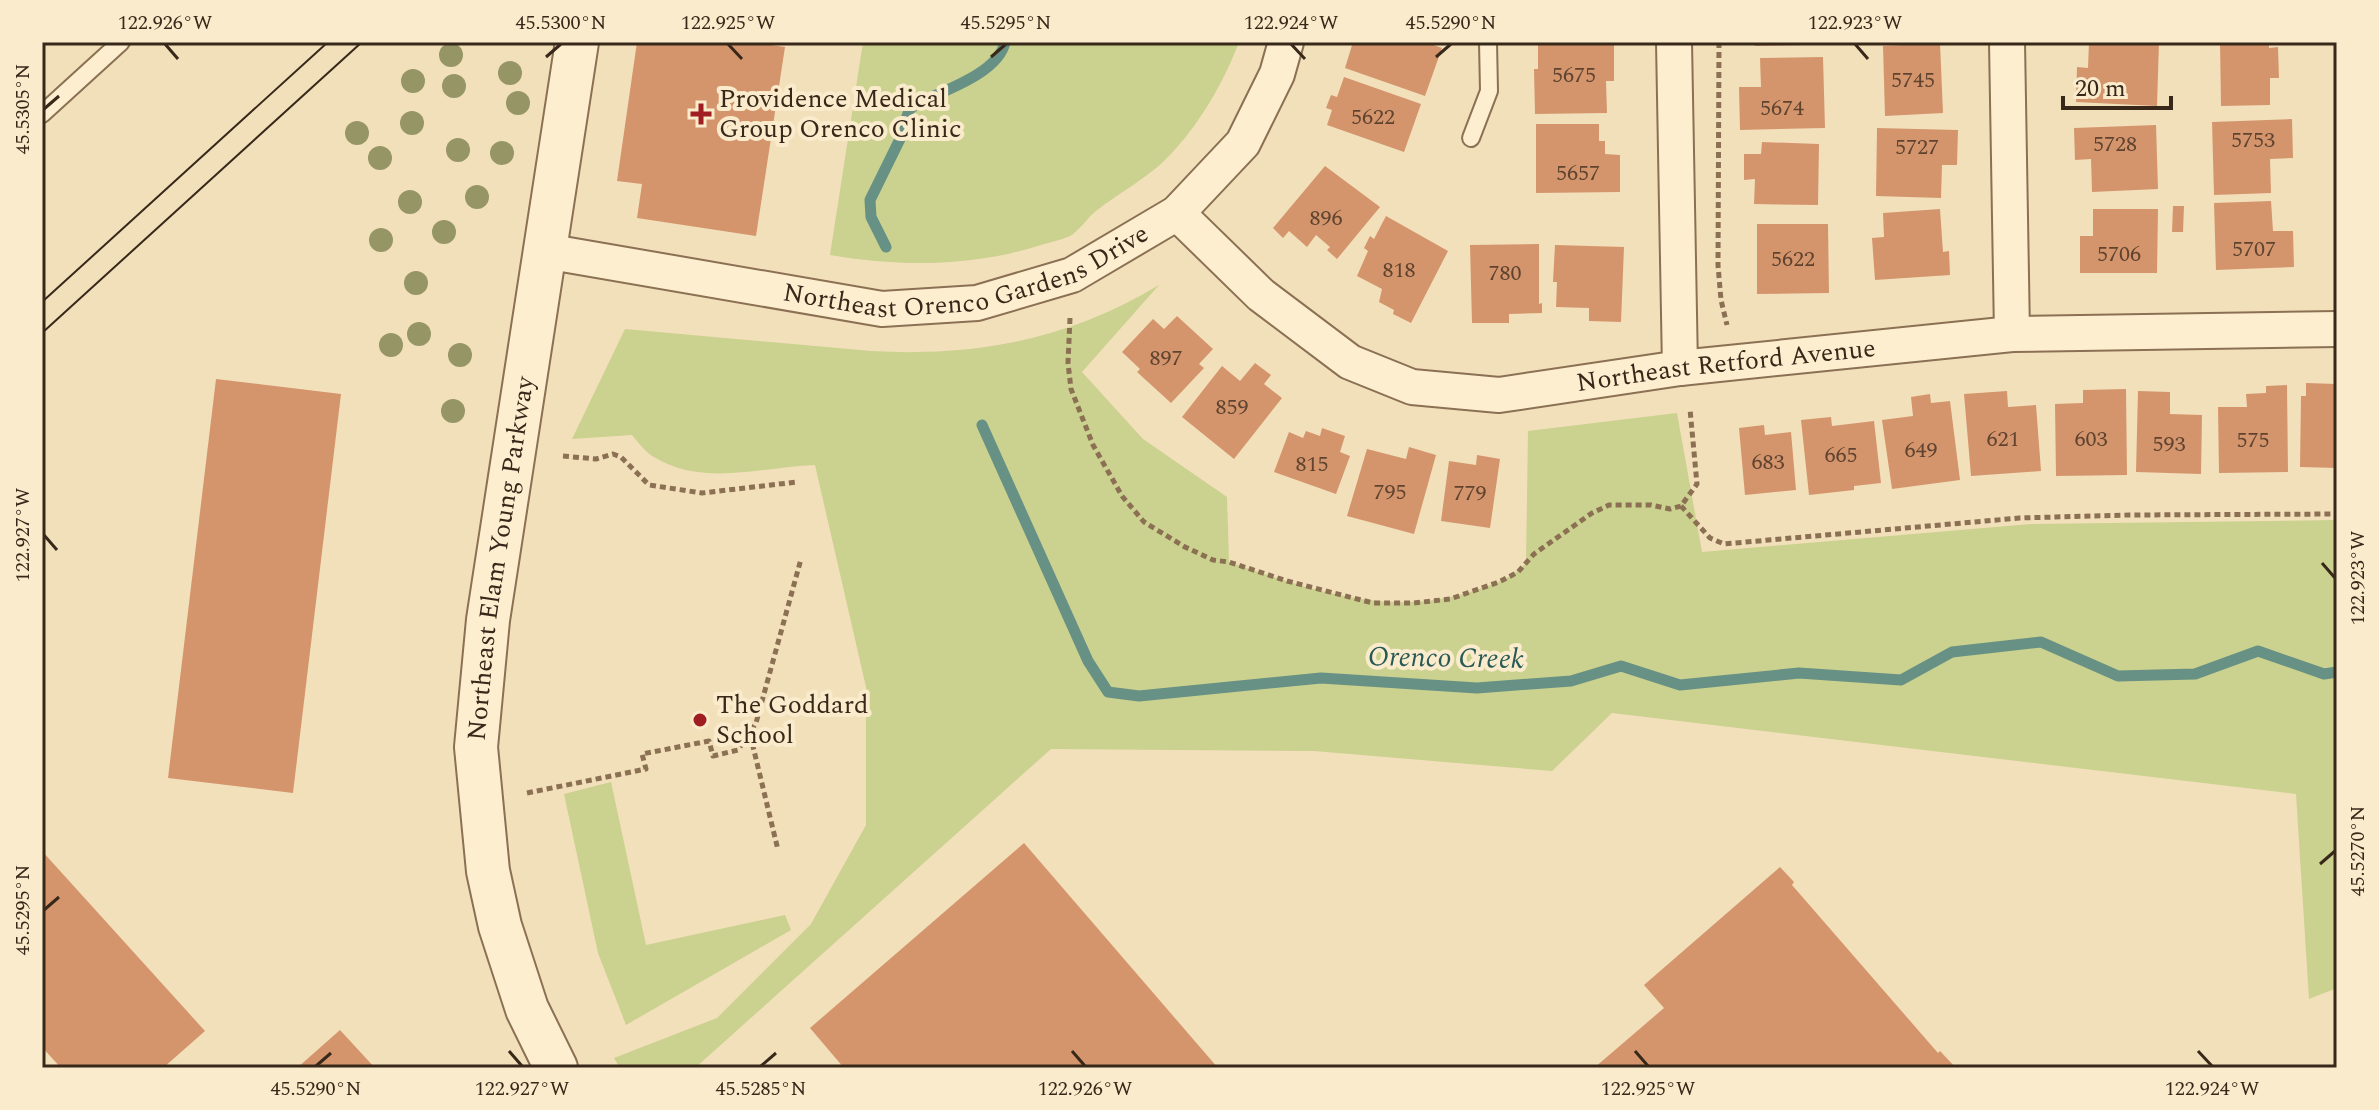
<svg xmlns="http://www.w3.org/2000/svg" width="2379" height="1110" viewBox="0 0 2379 1110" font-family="Spectral,serif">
<rect width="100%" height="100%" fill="#f2e0bb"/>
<g fill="#cbd18e">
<path d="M863 42H1239C1224 82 1199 125 1169 156 1148 178 1120 192 1096 211 1087 218 1080 230 1070 236 1061 240 1050 242 1041 245 972 267 901 267 830 255Z"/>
<path d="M1159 285 1082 372 1143 439 1227 497 1229 562C1309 589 1389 619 1473 591 1493 584 1512 579 1526 563L1528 431 1677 413 1702 552 2031 524 2337 520V988L2309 999 2296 794 1612 713 1552 771 1314 751 1051 749 695 1068H620L614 1058 717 1018 811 924 866 825V687L815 465C763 467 702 487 654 457 645 452 638 442 632 435L572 439 625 329 871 351C977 357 1067 340 1159 285Z"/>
<polygon points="611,782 646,945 785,915 791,930 626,1025 598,953 564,794"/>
</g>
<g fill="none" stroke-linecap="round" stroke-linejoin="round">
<g stroke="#679185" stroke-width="11">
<path d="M886 247 871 217 870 200 900 139 909 110 916 104C943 91 999 73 1005 42"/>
<polyline points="982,425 1088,661 1108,692 1139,696 1321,678 1477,688 1571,681 1621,666 1680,685 1799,673 1901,680 1952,652 2041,642 2118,676 2195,674 2258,651 2324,674 2337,672"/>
</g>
</g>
<g fill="#d4956d">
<polygon points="637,42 750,42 785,47 756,236 637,218 642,184 617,181"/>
<polygon points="1353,42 1425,42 1442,48 1425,96 1345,68"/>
<polygon points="1755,42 1803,42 1803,45 1755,46"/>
<polygon points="2089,42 2159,42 2157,106 2076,102 2077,67 2088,68"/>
<polygon points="2220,42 2269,42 2269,48 2278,47 2279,78 2270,78 2270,105 2221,106"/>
<polygon points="1614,43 1614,81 1606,81 1607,113 1535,114 1534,69 1538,69 1538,44"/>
<polygon points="1940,43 1943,113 1885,116 1883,46"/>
<polygon points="1823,57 1825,128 1740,130 1739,87 1761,87 1760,58"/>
<polygon points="1344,77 1421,104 1404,152 1327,125 1332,110 1326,108 1331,95 1337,97"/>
<polygon points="2292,119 2293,158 2270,159 2271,193 2214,195 2212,122"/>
<polygon points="1536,124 1599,124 1599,141 1605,141 1605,154 1620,155 1620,192 1536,193"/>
<polygon points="2156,125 2158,189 2092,192 2091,159 2075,160 2074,128"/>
<polygon points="1877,128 1958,130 1957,165 1942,165 1941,198 1876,196"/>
<polygon points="1762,142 1819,144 1818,205 1754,204 1755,179 1744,180 1744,154 1761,154"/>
<polygon points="1325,166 1380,207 1337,259 1327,250 1330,247 1316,235 1307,247 1289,231 1283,238 1273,228"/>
<polygon points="2271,201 2273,231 2293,231 2294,267 2216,270 2214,203"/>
<polygon points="2173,206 2184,206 2183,232 2172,232"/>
<polygon points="1940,209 1943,252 1949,251 1950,275 1875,280 1872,238 1884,237 1883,213"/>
<polygon points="2093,209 2158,209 2157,273 2080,273 2080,236 2093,236"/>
<polygon points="1386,216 1448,251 1411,323 1393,314 1394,310 1379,302 1382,289 1357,276 1368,251 1364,248 1370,236 1374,239"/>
<polygon points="1757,224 1828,224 1829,293 1757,294"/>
<polygon points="1539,244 1539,304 1542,303 1542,313 1509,314 1509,323 1472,323 1470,245"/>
<polygon points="1555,245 1624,247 1621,322 1589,321 1589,308 1556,307 1557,282 1553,282"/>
<polygon points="1177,316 1213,349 1199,364 1204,368 1171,403 1137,372 1140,369 1122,352 1153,319 1164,329"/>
<polygon points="1255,363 1271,375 1264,384 1282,398 1234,459 1182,417 1222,366 1240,381"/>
<polygon points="216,379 341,394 293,793 168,778"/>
<polygon points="2306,383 2337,384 2337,468 2300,467 2301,396 2306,396"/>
<polygon points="2287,385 2288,472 2219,473 2218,407 2247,407 2246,394 2266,393 2266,386"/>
<polygon points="2126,389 2127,475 2056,476 2055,404 2083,403 2083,390"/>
<polygon points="2007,391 2008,407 2036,405 2041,471 1971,476 1964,394"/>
<polygon points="2138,391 2170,392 2170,414 2202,415 2201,474 2136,472"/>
<polygon points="1930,394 1931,403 1950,401 1960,480 1892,489 1882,420 1913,416 1911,397"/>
<polygon points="1831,417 1832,426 1874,421 1881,483 1854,486 1854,490 1809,495 1801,420"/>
<polygon points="1764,425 1765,435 1791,432 1796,490 1745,495 1739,428"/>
<polygon points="1322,428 1345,436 1340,452 1350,456 1336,494 1274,472 1289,432 1303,438 1306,431 1320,436"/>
<polygon points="1409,447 1436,455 1414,534 1347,516 1367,449 1406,459"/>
<polygon points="1477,455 1500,459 1490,528 1441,521 1449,461 1476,465"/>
<polygon points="1024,843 1218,1068 844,1068 810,1028"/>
<polygon points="42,851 205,1031 163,1068 61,1068 42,1047"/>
<polygon points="1780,867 1794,882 1792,885 1938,1053 1940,1051 1956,1068 1594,1068 1664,1008 1644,985"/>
<polygon points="340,1030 375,1068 297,1068"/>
</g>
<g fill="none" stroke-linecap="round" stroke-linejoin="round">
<g stroke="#8b7053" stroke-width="20">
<g id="service">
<polyline points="42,114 121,42"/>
<polyline points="1471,138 1489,91 1488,42"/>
</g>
</g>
<g stroke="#8b7053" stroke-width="38">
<g id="minor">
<polyline points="1674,42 1680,368"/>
<polyline points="2007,42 2012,334"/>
<path id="s1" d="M1177 213 1261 295 1350 362 1412 387 1499 395 1680 368 2012 334 2337 329"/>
<path id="s2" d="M545 251 882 309 977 303 1072 275 1177 213 1243 143 1277 74 1286 42"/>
</g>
</g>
<g stroke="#8b7053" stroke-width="46">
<g id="tertiary">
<path id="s3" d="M556 1068 527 1009 500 926 488 871 476 747 488 620 577 42"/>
</g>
</g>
<g stroke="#8b7053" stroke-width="5" stroke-dasharray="6 4" stroke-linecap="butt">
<polyline points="1719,42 1718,265 1721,300 1727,325"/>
<polyline points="1070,318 1068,363 1071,389 1093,445 1122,496 1144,522 1185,547 1213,560 1229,562 1287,581 1373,603 1414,603 1450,599 1499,582 1518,572 1534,554 1592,513 1609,505 1651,505 1670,509 1681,506 1697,484 1690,409"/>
<polyline points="563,456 596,459 613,454 621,457 649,485 702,493 797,482"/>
<polyline points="1681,506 1710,538 1724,544 2019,518 2129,515 2337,514"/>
<polyline points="750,734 778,850"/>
<polyline points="527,793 646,769 642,754 709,741 713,756 738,750 756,723 801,559"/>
</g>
<use href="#service" stroke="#fceecf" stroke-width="16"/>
<use href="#minor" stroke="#fceecf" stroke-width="34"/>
<use href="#tertiary" stroke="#fceecf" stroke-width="42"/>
<g stroke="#38281a" stroke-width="2">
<polyline points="42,302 328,42"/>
<polyline points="42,333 362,42"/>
</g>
</g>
<g fill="#969565">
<circle cx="451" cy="55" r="12"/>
<circle cx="510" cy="73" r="12"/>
<circle cx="413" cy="81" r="12"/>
<circle cx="454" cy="86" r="12"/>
<circle cx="518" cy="103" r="12"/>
<circle cx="412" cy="123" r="12"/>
<circle cx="357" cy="133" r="12"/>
<circle cx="458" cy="150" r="12"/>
<circle cx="502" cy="153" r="12"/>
<circle cx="380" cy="158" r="12"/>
<circle cx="477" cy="197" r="12"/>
<circle cx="410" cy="202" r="12"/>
<circle cx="444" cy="232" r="12"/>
<circle cx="381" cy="240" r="12"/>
<circle cx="416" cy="283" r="12"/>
<circle cx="419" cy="334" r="12"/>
<circle cx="391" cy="345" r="12"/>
<circle cx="460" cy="355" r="12"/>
<circle cx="453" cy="411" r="12"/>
</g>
<path fill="none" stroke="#38281a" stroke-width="3" d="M165 44 178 59M728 44 742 59M1291 44 1305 59M1855 44 1868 59M546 57 561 44M991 57 1006 44M1436 57 1451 44M44 109 59 96M44 535 57 550M2322 563 2335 578M2320 864 2335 851M44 910 59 897M509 1051 522 1066M1072 1051 1085 1066M1635 1051 1648 1066M2198 1051 2212 1066M316 1066 331 1053M761 1066 776 1053"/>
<g fill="#a01d21" stroke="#f9ebcb" stroke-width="3">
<path d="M697 102h8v8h8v8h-8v8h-8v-8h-8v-8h8z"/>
<circle cx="700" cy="720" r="8"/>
</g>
<g text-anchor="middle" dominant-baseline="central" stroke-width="8" stroke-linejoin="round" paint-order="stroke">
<g font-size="22" fill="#5f432f">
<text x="1574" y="75">5675</text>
<text x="1913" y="80">5745</text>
<text x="1782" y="108">5674</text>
<text x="1373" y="117">5622</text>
<text x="2253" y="140">5753</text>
<text x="2115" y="144">5728</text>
<text x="1917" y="147">5727</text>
<text x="1578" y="173">5657</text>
<text x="1326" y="218">896</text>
<text x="2254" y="249">5707</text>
<text x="2119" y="254">5706</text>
<text x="1793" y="259">5622</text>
<text x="1399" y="270">818</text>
<text x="1505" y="273">780</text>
<text x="1166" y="358">897</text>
<text x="1232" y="407">859</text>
<text x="2003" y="439">621</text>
<text x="2091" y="439">603</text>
<text x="2253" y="440">575</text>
<text x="2169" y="444">593</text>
<text x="1921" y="450">649</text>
<text x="1841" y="455">665</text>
<text x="1768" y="462">683</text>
<text x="1312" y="464">815</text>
<text x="1390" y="492">795</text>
<text x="1470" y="493">779</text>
</g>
<g font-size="26" fill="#38281a" stroke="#f9ebcb" text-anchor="start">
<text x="719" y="99">Providence Medical<tspan x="719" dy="30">Group Orenco Clinic</tspan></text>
<text x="716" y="705">The Goddard<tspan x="716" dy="30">School</tspan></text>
</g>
<g font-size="26" fill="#38281a" stroke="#f9ebcb">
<text stroke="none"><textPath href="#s2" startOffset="432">Northeast Orenco Gardens Drive</textPath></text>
<text stroke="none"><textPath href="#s1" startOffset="612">Northeast Retford Avenue</textPath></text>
<text stroke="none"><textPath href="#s3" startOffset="524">Northeast Elam Young Parkway</textPath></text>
</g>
<g font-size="28" font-style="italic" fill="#275a56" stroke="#f9ebcb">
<text transform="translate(1446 658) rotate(1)">Orenco Creek</text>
</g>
</g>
<rect width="2379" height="1110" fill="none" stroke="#f9ebcb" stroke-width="88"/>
<path d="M2063 96v12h108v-12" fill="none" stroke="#38281a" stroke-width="4"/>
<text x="2075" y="96" font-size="24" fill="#38281a" stroke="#f9ebcb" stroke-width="6" paint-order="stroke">20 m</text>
<rect x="44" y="44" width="2291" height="1022" fill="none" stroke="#38281a" stroke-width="3"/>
<g font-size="20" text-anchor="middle" fill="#38281a">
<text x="165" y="29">122.926°W</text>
<text x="561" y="29">45.5300°N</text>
<text x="728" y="29">122.925°W</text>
<text x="1006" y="29">45.5295°N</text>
<text x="1291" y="29">122.924°W</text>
<text x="1451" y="29">45.5290°N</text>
<text x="1855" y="29">122.923°W</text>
<text transform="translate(22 109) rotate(-90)" y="7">45.5305°N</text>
<text transform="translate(22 535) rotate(-90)" y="7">122.927°W</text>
<text transform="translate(2357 578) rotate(-90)" y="7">122.923°W</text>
<text transform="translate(2357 851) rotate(-90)" y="7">45.5270°N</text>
<text transform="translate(22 910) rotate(-90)" y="7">45.5295°N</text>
<text x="316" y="1095">45.5290°N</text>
<text x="522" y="1095">122.927°W</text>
<text x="761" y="1095">45.5285°N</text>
<text x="1085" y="1095">122.926°W</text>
<text x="1648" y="1095">122.925°W</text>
<text x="2212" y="1095">122.924°W</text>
</g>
</svg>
